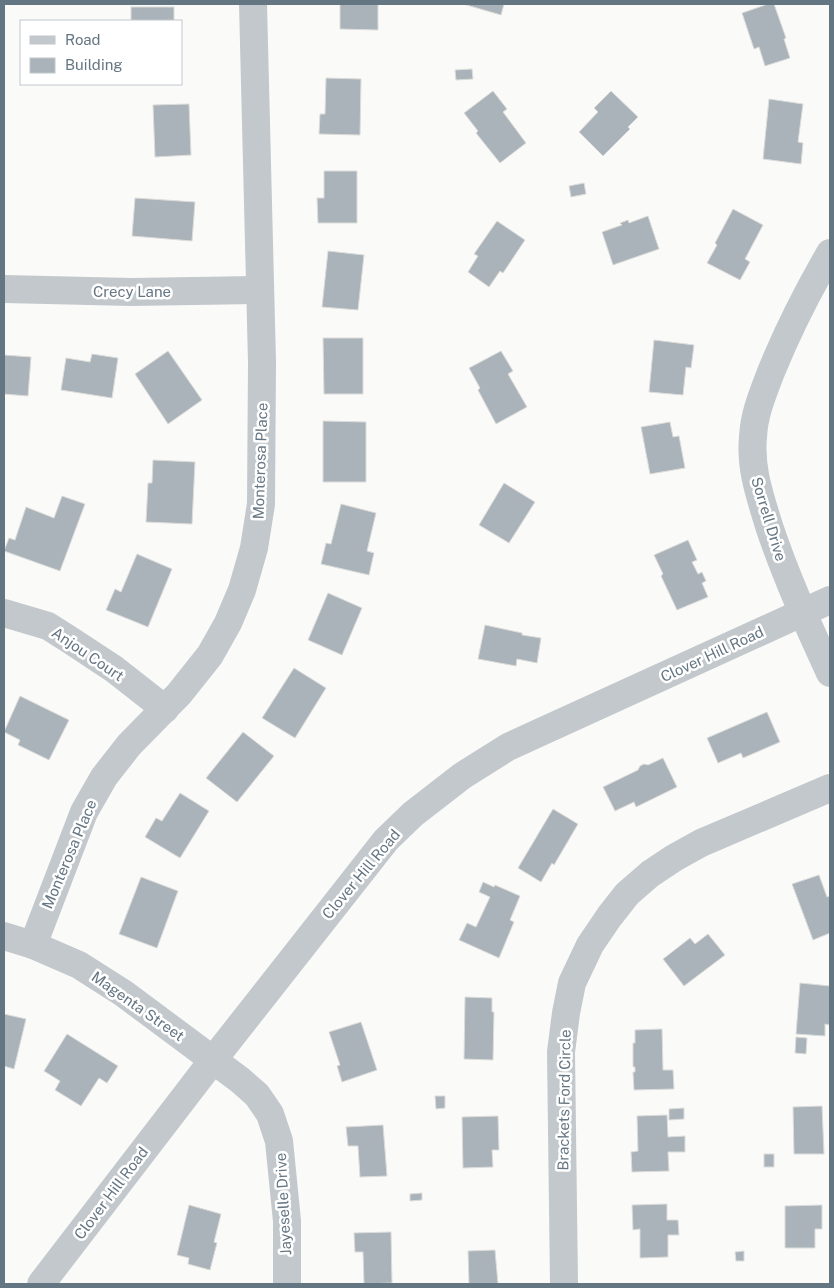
<svg xmlns="http://www.w3.org/2000/svg" width="834" height="1288" viewBox="0 0 834 1288" font-family="'Public Sans',sans-serif">
<rect width="100%" height="100%" fill="#fafaf8"/>
<g fill="#aab3b9" stroke="#dcdcda">
<polygon points="340,4 378,4 378,30 340,29"/>
<polygon points="463,4 504,4 501,15"/>
<polygon points="768,4 774,4 786,38 784,39 790,58 765,66 759,47 754,49 742,13"/>
<rect x="131" y="7" width="43" height="14"/>
<polygon points="472,69 473,79 456,80 455,70"/>
<polygon points="326,78 361,79 360,135 319,134 320,114 325,114"/>
<polygon points="493,91 507,109 503,112 526,143 500,163 476,133 478,131 464,113"/>
<polygon points="611,91 638,117 628,127 630,129 603,156 579,132 598,112 594,108"/>
<polygon points="769,99 803,104 798,142 803,143 801,164 763,159"/>
<polygon points="189,104 191,155 155,157 153,105"/>
<polygon points="324,171 357,171 357,223 318,223 317,198 324,198"/>
<polygon points="584,183 586,194 571,197 569,186"/>
<polygon points="135,198 195,202 192,241 132,236"/>
<polygon points="733,209 763,225 745,259 750,262 740,280 707,263 717,245 715,243"/>
<polygon points="648,216 659,249 613,265 602,232 622,225 620,223 628,220 629,223"/>
<polygon points="497,221 525,240 503,273 500,271 489,287 468,272 478,256 474,254"/>
<polygon points="328,251 364,255 358,310 322,307"/>
<polygon points="323,338 363,338 363,394 324,394"/>
<polygon points="654,340 694,345 691,368 686,367 683,395 649,392"/>
<polygon points="168,351 202,400 168,424 135,374"/>
<polygon points="501,351 513,371 508,374 527,407 496,424 478,390 480,388 469,368"/>
<polygon points="92,354 118,358 112,398 61,390 66,358 90,362"/>
<polygon points="4,355 31,357 28,396 4,394"/>
<polygon points="323,421 366,422 366,482 323,482"/>
<polygon points="670,422 673,437 679,436 685,468 650,474 641,427"/>
<polygon points="153,460 195,462 192,524 146,522 148,483 152,483"/>
<polygon points="504,483 535,502 509,543 479,525"/>
<polygon points="62,496 85,504 60,571 4,551 9,538 15,540 26,507 54,518"/>
<polygon points="341,504 376,513 367,551 374,553 369,575 321,564 326,543 331,544"/>
<polygon points="688,540 697,560 692,562 698,574 702,572 706,581 702,583 708,597 677,610 661,576 663,574 654,555"/>
<polygon points="137,554 172,569 148,627 106,610 115,589 121,592"/>
<polygon points="328,593 362,608 342,655 308,640"/>
<polygon points="485,625 522,633 522,635 541,638 537,663 517,659 516,666 478,659"/>
<polygon points="294,668 326,688 295,738 262,718"/>
<polygon points="20,696 69,720 49,760 18,745 20,740 4,732"/>
<polygon points="767,712 780,742 743,758 741,753 718,763 707,738"/>
<polygon points="243,732 274,756 237,802 206,778"/>
<polygon points="663,758 677,787 636,807 634,802 615,811 603,787 638,770 640,766 644,764 648,765"/>
<polygon points="180,793 209,811 180,858 145,837 156,818 162,821"/>
<polygon points="553,809 578,824 554,865 552,863 541,882 518,868"/>
<polygon points="819,875 827,897 830,896 830,933 813,940 792,884"/>
<polygon points="141,877 178,891 157,948 119,934"/>
<polygon points="483,882 494,887 495,885 520,896 510,920 514,922 499,958 459,940 467,923 476,927 490,897 479,892"/>
<polygon points="708,934 725,955 684,986 663,959 690,938 695,944"/>
<polygon points="800,983 830,986 830,1025 825,1024 825,1036 796,1034"/>
<polygon points="465,997 492,998 492,1012 494,1012 493,1060 464,1059"/>
<polygon points="4,1014 26,1019 14,1069 4,1066"/>
<polygon points="361,1022 377,1070 342,1082 337,1066 340,1065 329,1032"/>
<polygon points="662,1029 663,1070 673,1070 674,1089 634,1090 633,1072 635,1072 635,1067 633,1067 633,1043 635,1043 635,1030"/>
<polygon points="67,1034 118,1066 107,1083 99,1078 81,1106 55,1090 60,1081 44,1071"/>
<polygon points="796,1037 807,1038 806,1054 795,1053"/>
<polygon points="435,1096 445,1096 445,1108 436,1109"/>
<polygon points="822,1106 824,1154 794,1154 793,1107"/>
<polygon points="684,1108 684,1119 669,1120 669,1109"/>
<polygon points="667,1115 668,1137 685,1136 685,1152 668,1152 669,1171 632,1172 631,1152 638,1151 637,1116"/>
<polygon points="498,1116 499,1150 492,1150 493,1167 463,1168 462,1117"/>
<polygon points="383,1125 387,1176 360,1177 358,1146 348,1146 346,1127"/>
<rect x="764" y="1154" width="10" height="13"/>
<polygon points="422,1193 422,1200 410,1201 410,1194"/>
<polygon points="667,1204 667,1220 678,1220 679,1235 668,1235 668,1257 640,1258 640,1229 633,1230 632,1205"/>
<polygon points="189,1205 221,1214 214,1242 217,1243 210,1270 188,1264 189,1258 177,1255"/>
<polygon points="822,1205 822,1229 815,1229 815,1248 785,1248 785,1206"/>
<polygon points="391,1232 392,1283 364,1284 363,1252 355,1252 354,1233"/>
<polygon points="495,1250 498,1284 469,1284 468,1251"/>
<polygon points="744,1251 744,1261 736,1261 735,1252"/>
</g>
<g fill="none" stroke-linecap="round" stroke-linejoin="round">
<g stroke="#c3c8cc" stroke-width="28">
<path d="M830 253C808 291 788 330 771 372 763 393 754 414 753 437 750 469 760 496 769 526 786 577 808 625 830 673"/>
<polyline points="4,289 132,292 260,290"/>
<polyline points="4,613 48,626 70,640 114,669 165,709"/>
<polyline points="4,936 33,945 79,965 123,993 240,1080 257,1095 270,1114 279,1141 287,1221 287,1284"/>
<polyline points="33,945 84,812 104,777 129,745 179,694 210,655 228,623 242,590 254,548 261,504 262,362 253,4"/>
<polyline points="564,1284 561,1052 566,1013 572,983 590,945 609,917 627,894 650,874 674,858 701,843 830,788"/>
</g>
<polyline stroke="#c3c8cc" stroke-width="28" points="41,1284 213,1060 386,840 413,814 462,776 508,747 830,600"/>
</g>
<g text-anchor="middle" dominant-baseline="central" stroke-width="5" stroke-linejoin="round" paint-order="stroke">
<g font-size="15" fill="#657683" stroke="#fff">
<text x="132" y="291">Crecy Lane</text>
<text transform="translate(260 461) rotate(-88)">Monterosa Place</text>
<text transform="translate(769 519) rotate(73)">Sorrell Drive</text>
<text transform="translate(88 654) rotate(34)">Anjou Court</text>
<text transform="translate(712 654) rotate(-25)">Clover Hill Road</text>
<text transform="translate(69 854) rotate(-67)">Monterosa Place</text>
<text transform="translate(361 874) rotate(-50)">Clover Hill Road</text>
<text transform="translate(138 1006) rotate(35)">Magenta Street</text>
<text transform="translate(564 1100) rotate(-89)">Brackets Ford Circle</text>
<text transform="translate(111 1193) rotate(-53)">Clover Hill Road</text>
<text transform="translate(283 1204) rotate(-93)">Jayeselle Drive</text>
</g>
</g>
<rect width="834" height="1288" fill="none" stroke="#657683" stroke-width="10"/>
<rect x="20" y="20" width="162" height="65" fill="#ffffff" stroke="#c1c8cd"/>
<rect x="30" y="36" width="25" height="8" fill="#c3c8cc" stroke="#c1c8cd"/>
<text x="65" y="45" font-size="15" fill="#657683">Road</text>
<rect x="30" y="58" width="25" height="15" fill="#aab3b9" stroke="#c1c8cd"/>
<text x="65" y="70" font-size="15" fill="#657683">Building</text>
</svg>
